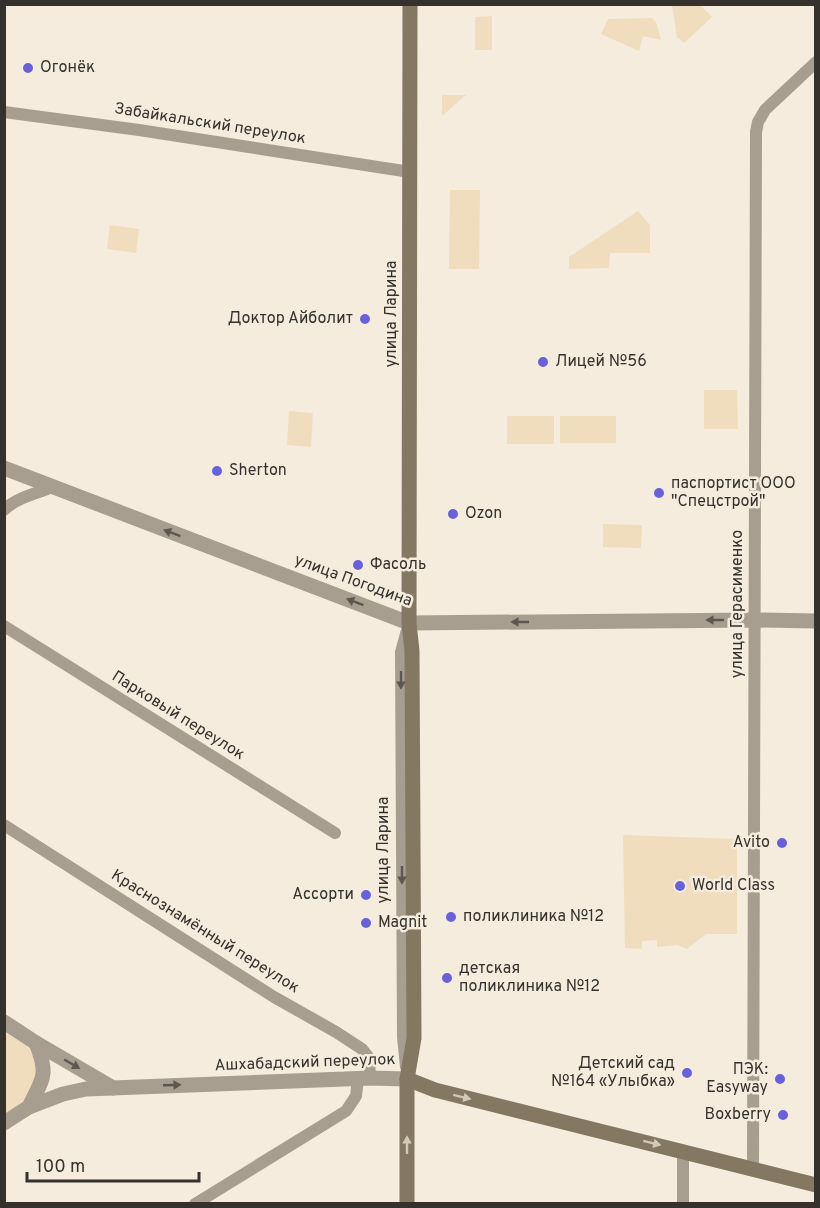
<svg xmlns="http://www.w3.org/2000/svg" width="820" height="1208" viewBox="0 0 820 1208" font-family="Overpass,sans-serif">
<rect width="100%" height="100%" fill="#f5ecde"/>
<g fill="#f0ddbe">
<polygon points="672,5 700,5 712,17 684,43 677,37"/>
<polygon points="492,16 492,50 475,50 475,17"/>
<polygon points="652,18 656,22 661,40 643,36 639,51 601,34 608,19"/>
<polygon points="442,95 466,95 442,116"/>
<polygon points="450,190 480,190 479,269 449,269"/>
<polygon points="638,211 650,225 650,253 610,253 609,268 569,269 569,257"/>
<polygon points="110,225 139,229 136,253 107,249"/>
<polygon points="704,390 737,390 738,429 704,429"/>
<polygon points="289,411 313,413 311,447 287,445"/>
<rect x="507" y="416" width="47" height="28"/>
<rect x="560" y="416" width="56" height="27"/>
<polygon points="603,524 642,525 641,548 603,547"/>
<polygon points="623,835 737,839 737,934 706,934 687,949 677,945 657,947 657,940 642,941 642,949 625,948"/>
<polygon points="5,1032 25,1045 33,1052 39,1067 33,1097 5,1122"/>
</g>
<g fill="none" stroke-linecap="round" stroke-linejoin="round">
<g stroke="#a79e90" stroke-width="12">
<polyline points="4,112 139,130 410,172"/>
<path d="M4 510C16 498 37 493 53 487"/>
<polyline points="4,626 335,833"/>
<polyline points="4,825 274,997 336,1032 362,1049 369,1058 370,1078"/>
<polyline points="406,1067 403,1037 401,652 407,630"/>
<polyline points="683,1151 683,1204"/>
<polyline points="753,1170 756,132 758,122 765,110 816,62"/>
<polyline points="195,1204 346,1111 356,1096 358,1079"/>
</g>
<g stroke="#a79e90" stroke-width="15">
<polyline points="4,468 409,623 755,620 816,621"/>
<polyline points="4,1022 36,1043 113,1088"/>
<path d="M29 1107C43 1078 49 1075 36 1043"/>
<polyline points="4,1123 29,1107 63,1094 86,1089 370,1078 407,1079"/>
</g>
<g stroke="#847863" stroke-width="15">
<polyline points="407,1079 435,1090 816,1185"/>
<polyline points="407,1204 407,1079 414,1038 412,651 409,623 410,4"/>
</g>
</g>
<defs><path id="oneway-solid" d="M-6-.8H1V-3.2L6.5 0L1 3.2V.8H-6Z" transform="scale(1.5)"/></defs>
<g fill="#5d574f">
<use href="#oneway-solid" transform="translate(172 533) rotate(-159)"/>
<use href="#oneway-solid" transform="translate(355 602) rotate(-159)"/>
<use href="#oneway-solid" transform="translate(715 620) rotate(180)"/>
<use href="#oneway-solid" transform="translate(520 622) rotate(180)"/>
<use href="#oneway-solid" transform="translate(401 680) rotate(90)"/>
<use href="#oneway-solid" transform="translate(402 875) rotate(90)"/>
<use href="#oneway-solid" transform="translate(72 1064) rotate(30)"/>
<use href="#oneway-solid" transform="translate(172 1085) rotate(-2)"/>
</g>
<g fill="#d3c9b9">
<use href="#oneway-solid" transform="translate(462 1097) rotate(14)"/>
<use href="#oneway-solid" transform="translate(652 1143) rotate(14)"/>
<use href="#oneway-solid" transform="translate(407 1145) rotate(-90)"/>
</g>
<g fill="#6762dc" stroke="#f5ecde" stroke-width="2">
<circle cx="28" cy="68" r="6"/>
<circle cx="365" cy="319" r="6"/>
<circle cx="543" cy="362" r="6"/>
<circle cx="217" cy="471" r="6"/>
<circle cx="659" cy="493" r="6"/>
<circle cx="453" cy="514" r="6"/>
<circle cx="358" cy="565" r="6"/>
<circle cx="782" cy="843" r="6"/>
<circle cx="680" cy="886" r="6"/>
<circle cx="366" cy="895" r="6"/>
<circle cx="451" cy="917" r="6"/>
<circle cx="366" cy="923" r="6"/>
<circle cx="447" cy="978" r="6"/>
<circle cx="687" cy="1073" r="6"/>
<circle cx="780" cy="1079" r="6"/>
<circle cx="783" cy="1115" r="6"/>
</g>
<g text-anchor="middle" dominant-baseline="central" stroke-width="5" stroke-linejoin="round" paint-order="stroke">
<g font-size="16" fill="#35312c" stroke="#f5ecde" text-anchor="start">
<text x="40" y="68">Огонёк</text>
<text x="353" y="319" text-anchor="end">Доктор Айболит</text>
<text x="555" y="362">Лицей №56</text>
<text x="229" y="471">Sherton</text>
<text x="671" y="484">паспортист ООО<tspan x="671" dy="18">"Спецстрой"</tspan></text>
<text x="465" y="514">Ozon</text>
<text x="370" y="565">Фасоль</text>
<text x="770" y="843" text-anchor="end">Avito</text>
<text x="692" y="886">World Class</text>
<text x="354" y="895" text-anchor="end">Ассорти</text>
<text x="463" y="917">поликлиника №12</text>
<text x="378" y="923">Magnit</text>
<text x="459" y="969">детская<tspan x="459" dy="18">поликлиника №12</tspan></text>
<text x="675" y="1064" text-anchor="end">Детский сад<tspan x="675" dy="18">№164 «Улыбка»</tspan></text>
<text x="768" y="1070" text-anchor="end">ПЭК:<tspan x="768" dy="18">Easyway</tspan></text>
<text x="771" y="1115" text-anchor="end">Boxberry</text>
</g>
<g font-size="16" fill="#35312c" stroke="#f5ecde">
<text transform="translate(210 124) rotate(9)">Забайкальский переулок</text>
<text transform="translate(392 314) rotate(-90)">улица Ларина</text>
<text transform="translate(353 581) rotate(20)">улица Погодина</text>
<text transform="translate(738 604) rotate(-90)">улица Герасименко</text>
<text transform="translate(178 716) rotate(32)">Парковый переулок</text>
<text transform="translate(384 850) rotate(-90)">улица Ларина</text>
<text transform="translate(205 932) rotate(32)">Краснознамённый переулок</text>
<text transform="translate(305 1063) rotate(-2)">Ашхабадский переулок</text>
</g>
</g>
<rect width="820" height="1208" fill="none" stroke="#35312c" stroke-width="12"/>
<path d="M27 1172v9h172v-9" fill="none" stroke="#35312c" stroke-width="3"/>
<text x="36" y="1172" font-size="18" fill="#35312c" stroke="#f5ecde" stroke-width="4.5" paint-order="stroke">100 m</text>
</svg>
